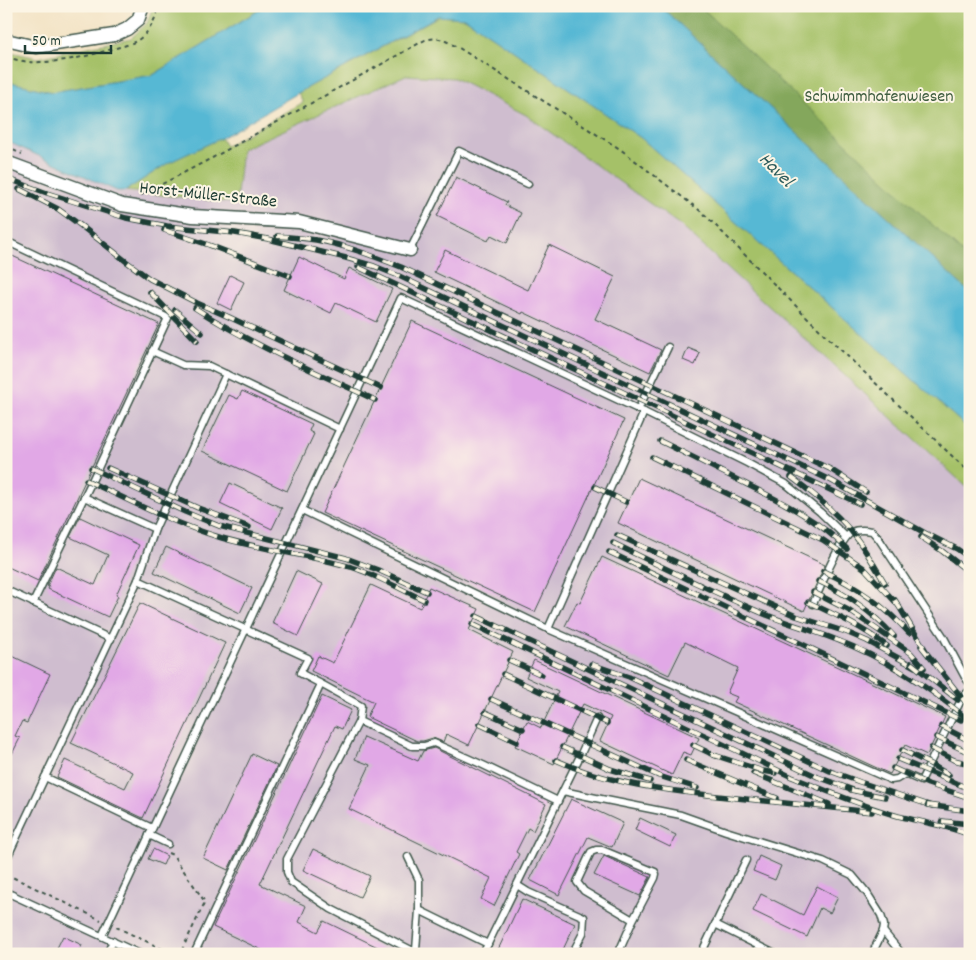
<svg xmlns="http://www.w3.org/2000/svg" width="976" height="960" viewBox="0 0 976 960" font-family="Dekko,sans-serif">
<rect width="100%" height="100%" fill="#fcf5e5"/>
<filter id="ink" filterUnits="userSpaceOnUse"><feTurbulence type="fractalNoise" baseFrequency=".02" numOctaves="2"/><feDisplacementMap in="SourceGraphic" scale="10" xChannelSelector="R" yChannelSelector="G"/><feConvolveMatrix kernelMatrix="1 2 1 2 8 2 1 2 1" color-interpolation-filters="sRGB"/></filter>
<filter id="wash" filterUnits="userSpaceOnUse"><feTurbulence type="fractalNoise" baseFrequency=".0096" numOctaves="4" result="noise"/><feDisplacementMap in="SourceGraphic" scale="20" xChannelSelector="R" yChannelSelector="G"/><feGaussianBlur stdDeviation="1.12" result="paint"/><feColorMatrix in="noise" values="0 0 0 0 0 0 0 0 0 0 0 0 0 0 0 0 0 1.4 0 .05"/><feComposite in="paint" operator="in"/></filter>
<g filter="url(#wash)">
<rect width="100%" height="100%" fill="#f3e3c5"/>
<polygon fill="#cfbdcf" points="406,75 454,78 526,115 680,225 970,490 970,954 6,954 6,141 117,191 235,203 242,149"/>
<g fill="#a5c167" stroke="#627f4e">
<polygon points="153,6 262,6 259,10 153,75 52,92 6,81 6,51 38,58 131,38 147,23"/>
<polygon points="644,6 970,6 970,304"/>
<polygon points="439,16 465,18 641,138 961,422 970,431 970,490 680,225 526,115 454,78 406,75 242,149 236,203 125,191 168,163 221,138 226,146 303,102 298,93"/>
</g>
<polygon fill="#84a75c" stroke="#527248" points="660,6 700,6 970,260 970,293"/>
<polygon fill="#56b8d4" stroke="#3a7a84" points="262,6 660,6 970,293 970,431 961,422 641,138 465,18 438,16 298,93 221,138 168,163 125,191 117,191 6,141 6,81 52,92 153,75 259,10"/>
<g id="blocks">
<g fill="#e1a8e6">
<polygon points="456,177 507,202 505,205 521,213 507,243 491,235 488,241 437,216"/>
<polygon points="549,245 615,277 595,319 661,350 650,372 523,312 522,314 434,272 445,250 528,290"/>
<polygon points="6,253 159,324 38,581 6,566"/>
<polygon points="299,257 344,279 349,268 392,289 376,322 336,303 331,313 284,290"/>
<polygon points="230,275 244,282 231,310 217,303"/>
<polygon points="412,321 624,420 535,612 322,513"/>
<polygon points="688,348 700,353 695,365 683,360"/>
<polygon points="242,391 312,424 309,431 314,434 287,491 202,451 229,395 238,399"/>
<polygon points="639,478 825,565 804,611 618,523"/>
<polygon points="230,483 282,508 272,529 220,504"/>
<polygon points="80,517 139,545 116,595 118,596 108,617 48,589 49,587 47,586 56,567 95,585 108,555 70,537"/>
<polygon points="166,547 252,588 240,613 154,572"/>
<polygon points="602,557 945,717 927,755 905,745 890,774 734,702 737,697 727,693 738,668 685,642 669,675 565,626 577,602 580,603"/>
<polygon points="296,571 323,584 298,636 272,623"/>
<polygon points="371,585 420,608 429,587 479,609 469,630 513,652 469,745 446,734 443,742 433,738 423,741 417,741 367,717 374,702 311,671 318,656 333,663"/>
<polygon points="140,603 225,643 143,818 57,777 65,760 125,788 133,772 71,743"/>
<polygon points="6,653 50,674 27,723 22,721 15,736 20,738 6,766"/>
<polygon points="534,660 699,738 691,755 683,752 672,775 600,741 611,717 583,704 554,764 515,746 527,721 541,728 558,692 526,677"/>
<polygon points="322,696 351,710 342,729 335,726 260,884 306,906 299,922 318,932 324,921 392,954 270,954 213,927"/>
<polygon points="364,737 418,761 423,751 434,748 546,804 533,831 528,828 516,852 519,854 494,906 481,899 491,878 349,809 370,765 355,759"/>
<polygon points="252,754 277,766 228,870 203,858"/>
<polygon points="571,799 623,823 612,847 588,837 559,895 530,880"/>
<polygon points="640,818 676,835 670,847 635,830"/>
<polygon points="153,849 167,856 163,865 148,859"/>
<polygon points="313,849 370,876 360,897 303,870"/>
<polygon points="604,856 650,877 640,896 594,875"/>
<polygon points="759,856 781,866 775,880 753,871"/>
<polygon points="817,886 838,897 830,913 820,908 807,937 753,911 761,894 803,915"/>
<polygon points="522,899 575,924 561,954 496,954"/>
<polygon points="63,936 82,945 78,954 69,954 57,948"/>
</g>
</g>
</g>
<g filter="url(#ink)">
<use href="#blocks" fill-opacity="0" stroke="#3f564a" stroke-width="1"/>
<g fill="none" stroke-linecap="round" stroke-linejoin="round">
<g stroke="#3f564a" stroke-width="9">
<g id="service">
<polyline points="6,241 168,318 91,483 33,603"/>
<polyline points="410,250 459,151 528,184"/>
<polyline points="152,351 183,365 209,366 340,429"/>
<polyline points="638,410 668,347"/>
<polyline points="644,412 548,629 891,780 897,779 905,774 921,781 962,698 970,690"/>
<polyline points="84,497 155,529"/>
<polyline points="302,510 548,629"/>
<polyline points="138,580 308,658 300,673 321,684 194,954"/>
<polyline points="6,590 111,639"/>
<path d="M813 604C820 589 839 539 852 532 858 529 866 530 872 531L879 539 943 636 965 677 970 684"/>
<polyline points="321,684 361,706 359,721 412,746 424,746 434,743 483,765 558,801"/>
<polyline points="359,721 287,859 287,872 291,882 331,909 415,952"/>
<polyline points="45,777 152,828"/>
<polyline points="563,791 596,798 681,815 726,831 823,861 852,875 867,893 881,915 884,925 883,931 872,954"/>
<polyline points="149,835 168,844"/>
<polyline points="408,857 419,880 419,910 416,950 414,954"/>
<polyline points="6,860 138,580 155,529 226,374"/>
<polyline points="517,885 528,892 584,917 583,933 572,954"/>
<polyline points="6,892 140,954"/>
<polyline points="419,910 488,944"/>
<polyline points="715,924 775,954"/>
<polyline points="883,931 902,954"/>
<polyline points="102,936 401,298 644,412 747,463 786,484 820,512 846,537"/>
<polyline points="107,954 113,941"/>
<polyline points="483,954 580,756 597,718"/>
<polyline points="618,954 633,920 655,878 656,874 655,872 602,850 596,850 591,852 577,882 584,891 633,920"/>
<polyline points="701,954 746,860"/>
</g>
</g>
<g stroke="#3f564a" stroke-width="15">
<g id="minor">
<polyline points="6,40 36,47 114,35 127,29 138,20 143,6"/>
<polyline points="6,162 122,205 193,216 299,222 410,250"/>
</g>
</g>
<g stroke="#3f564a" stroke-width="2" stroke-dasharray="4 4" stroke-linecap="butt">
<path d="M6 57C17 60 29 63 40 62 65 62 88 56 112 49 123 46 135 44 143 36 152 28 155 17 160 6"/>
<polyline points="6,147 22,154"/>
<path d="M141 195 214 157 425 40C441 36 445 41 459 48L620 149 703 213 821 331 970 473"/>
<polyline points="168,853 173,855 205,902 180,954"/>
<polyline points="6,873 9,868"/>
<polyline points="6,874 101,920"/>
<polyline points="116,927 173,954"/>
</g>
<use href="#service" stroke="#fff" stroke-width="6"/>
<use href="#minor" stroke="#fff" stroke-width="12"/>
<g stroke="#1f3d34" stroke-width="5.5">
<g id="rail">
<polyline points="6,178 47,193 126,218 167,226 235,233 268,239 346,258 374,266 399,276 832,481 925,533 957,549 970,558"/>
<polyline points="19,189 58,209 80,225 127,262 150,279 197,303 229,317 381,388"/>
<polyline points="164,230 209,245 290,276"/>
<path d="M277 236C290 237 303 238 316 240 345 245 373 256 401 267L830 469 866 492"/>
<polyline points="358,267 860,504"/>
<polyline points="150,292 197,341"/>
<path d="M195 308C252 345 314 371 375 400"/>
<polyline points="175,310 202,333"/>
<path d="M660 441C689 455 718 470 746 484 782 502 819 520 847 549"/>
<polyline points="652,457 823,540 864,568 899,606"/>
<polyline points="91,468 185,512 219,526 346,558 378,570 427,592"/>
<polyline points="108,468 198,508 249,527"/>
<path d="M791 477C813 493 833 510 851 531 864 547 874 565 885 583"/>
<path d="M86 480C130 501 174 524 222 538 264 550 309 555 351 567 376 575 400 589 424 600"/>
<polyline points="595,487 626,502"/>
<polyline points="617,535 796,616 846,632 867,641 915,667"/>
<polyline points="921,537 942,551 970,573"/>
<path d="M613 543C660 566 707 589 755 610 781 622 810 629 837 640 887 659 929 687 970 721"/>
<polyline points="609,552 961,720"/>
<path d="M823 571C856 586 885 606 909 633"/>
<path d="M818 581C847 594 872 612 894 636"/>
<polyline points="813,592 848,610 875,628 911,653 924,668"/>
<polyline points="895,600 926,651"/>
<path d="M808 602C836 615 862 627 887 646"/>
<polyline points="476,616 818,777 856,791"/>
<path d="M472 624 792 777C827 791 862 806 898 816 922 822 947 826 970 835"/>
<polyline points="921,646 970,708"/>
<polyline points="509,660 542,675"/>
<polyline points="911,663 958,700"/>
<polyline points="591,664 629,677 830,771 860,782 932,806"/>
<polyline points="503,674 607,723"/>
<polyline points="491,699 659,776 697,788"/>
<polyline points="485,712 523,729"/>
<polyline points="479,724 517,742"/>
<polyline points="941,726 970,741"/>
<polyline points="936,737 970,753"/>
<polyline points="693,745 716,756"/>
<polyline points="562,747 610,769 650,781"/>
<polyline points="931,748 954,760 970,764"/>
<polyline points="902,750 930,764 949,775"/>
<polyline points="711,754 763,771 775,773"/>
<polyline points="898,759 970,789"/>
<path d="M556 760C604 782 656 789 708 795 763 801 818 806 872 812"/>
<polyline points="686,760 769,795 777,798"/>
<polyline points="893,768 928,784 970,798"/>
<polyline points="753,773 829,804"/>
<polyline points="851,790 885,797"/>
<polyline points="927,805 970,811"/>
<polyline points="942,821 970,824"/>
</g>
</g>
<use href="#rail" stroke="#fcf5e5" stroke-width="4" stroke-dasharray="11" stroke-linecap="butt"/>
</g>
</g>
<g text-anchor="middle" dominant-baseline="central" stroke-width="4" stroke-linejoin="round" paint-order="stroke">
<g font-size="18" fill="#405e41" stroke="#fcf5e5">
<text x="879" y="97">Schwimmhafenwiesen</text>
</g>
<g font-size="18" fill="#1f3d34" stroke="#fcf5e5">
<text transform="translate(208 196) rotate(6)">Horst-Müller-Straße</text>
</g>
<g font-size="19" font-style="italic" fill="#2d5c5c" stroke="#fcf5e5">
<text transform="translate(775 171) rotate(45)">Havel</text>
</g>
</g>
<rect width="976" height="960" fill="none" stroke="#fcf5e5" stroke-width="25"/>
<path d="M25 45v8h86v-8" fill="none" stroke="#1f3d34" stroke-width="2.5"/>
<text x="32" y="45" font-size="15" fill="#1f3d34" stroke="#fcf5e5" stroke-width="4" paint-order="stroke">50 m</text>
</svg>
